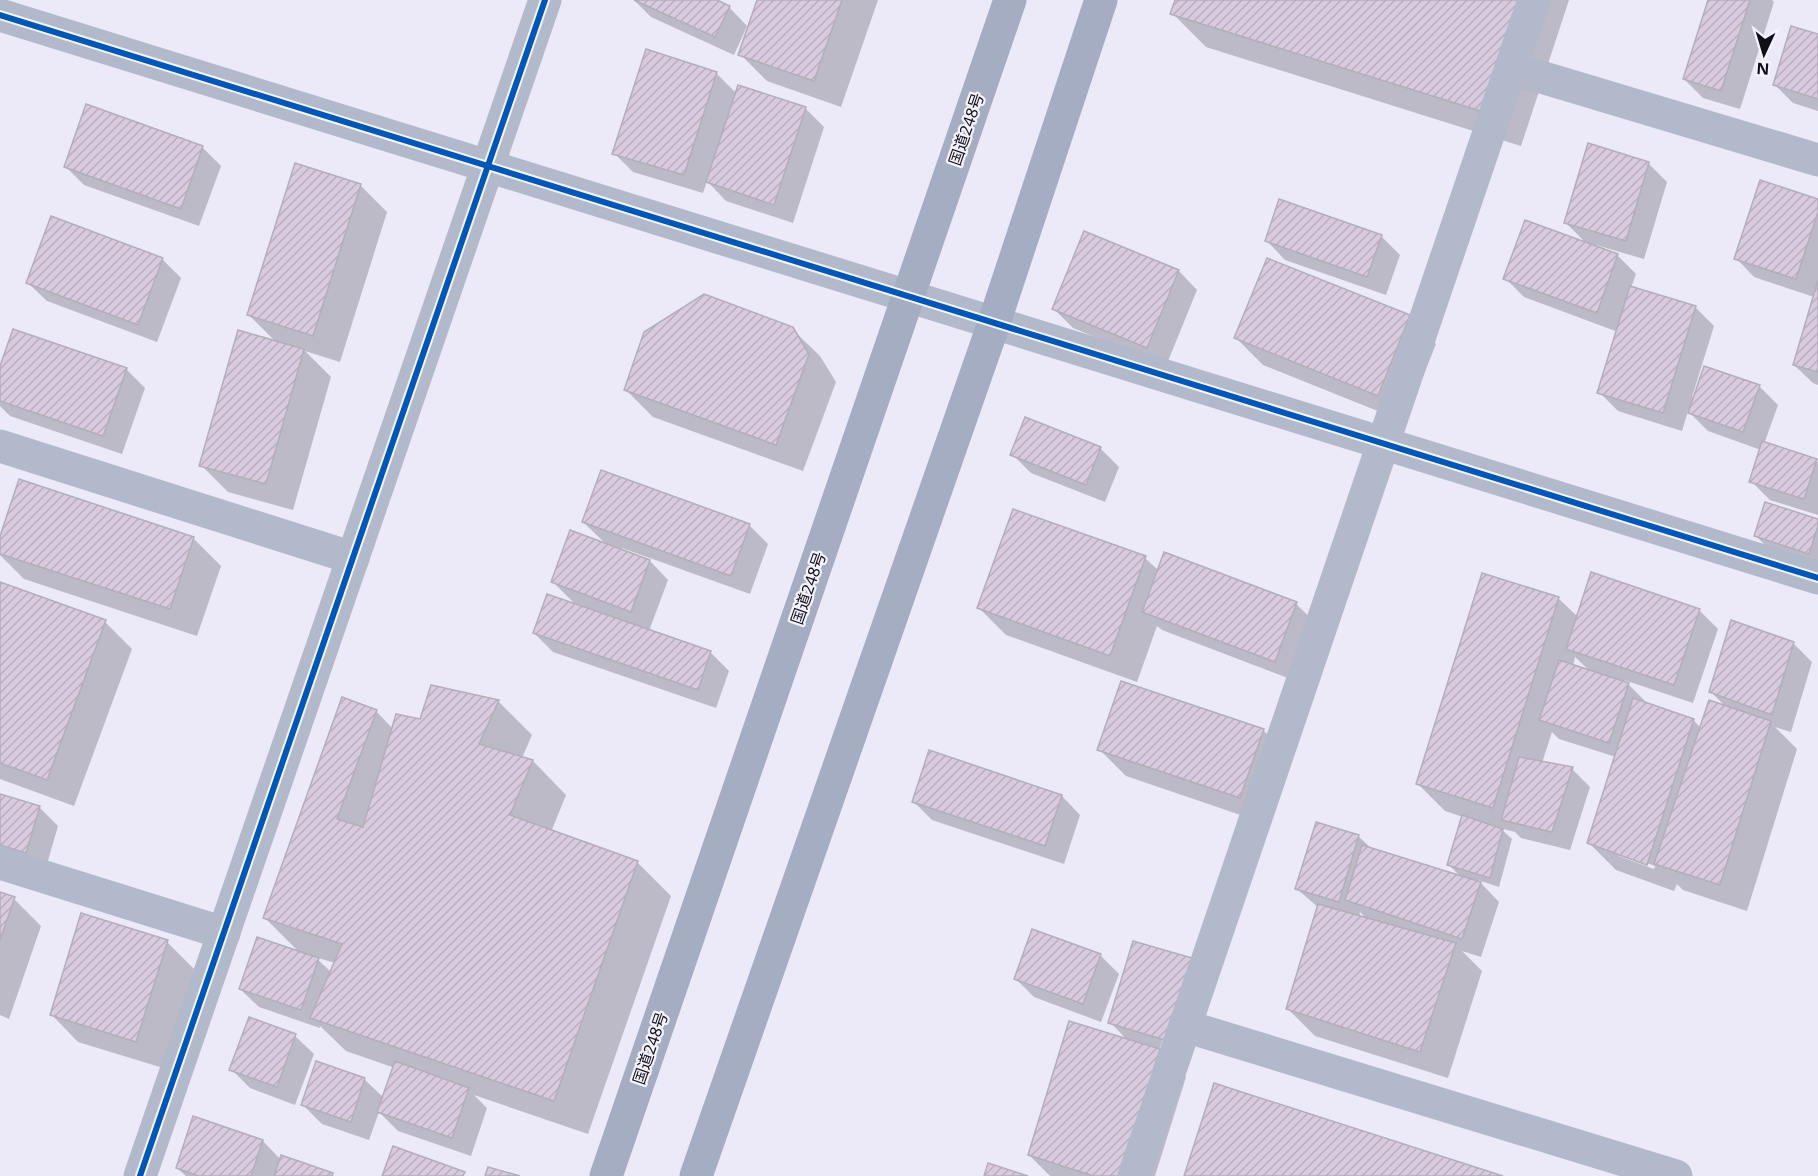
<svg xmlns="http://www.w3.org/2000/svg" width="1818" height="1176" viewBox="0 0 1818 1176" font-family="'Noto Sans','Noto Sans JP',sans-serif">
<defs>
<pattern id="building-hatch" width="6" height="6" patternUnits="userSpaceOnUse" patternTransform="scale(1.5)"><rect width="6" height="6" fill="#d9cbdf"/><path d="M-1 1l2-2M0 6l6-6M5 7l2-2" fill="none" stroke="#b9adbf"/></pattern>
</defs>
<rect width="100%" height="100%" fill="#ece9f8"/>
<g fill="#0003" fill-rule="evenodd">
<polygon points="634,0 713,0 729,7 747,26 734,55 651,17"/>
<polygon points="759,0 878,0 841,107 767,81 740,54"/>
<polygon points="1177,0 1569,0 1521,146 1206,47 1172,13"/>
<polygon points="1709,0 1772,0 1774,2 1740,109 1703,98 1684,79"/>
<polygon points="1818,35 1818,111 1793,103 1774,84"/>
<polygon points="716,73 737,94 805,108 824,127 793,223 726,201 707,181 703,193 633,172 614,153"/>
<polygon points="86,106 203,148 221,166 199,226 84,185 65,166"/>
<polygon points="1648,163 1667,182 1644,259 1596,245 1595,247 1617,255 1636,274 1631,288 1695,307 1714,326 1692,397 1759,386 1778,405 1764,444 1818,462 1818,515 1770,500 1751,481 1761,450 1708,431 1688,411 1682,431 1618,411 1599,392 1618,332 1524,297 1505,278 1588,245 1566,223"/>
<polygon points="360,185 387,212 340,362 305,351 331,377 293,510 228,492 201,465 276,342 249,315"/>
<polygon points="1818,201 1818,385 1813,383 1794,365 1814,297 1754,277 1736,258"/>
<polygon points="1085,233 1179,271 1197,290 1166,366 1073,328 1054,309"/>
<polygon points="1381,236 1400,255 1386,295 1285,260 1267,241"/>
<polygon points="162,259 181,278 157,342 47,301 28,283"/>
<polygon points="1409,317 1436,344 1405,422 1263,365 1236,338"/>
<polygon points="792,329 820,356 836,382 803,471 653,417 626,390"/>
<polygon points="126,369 145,388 122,454 10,416 0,406 0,371"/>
<polygon points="1100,448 1119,467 1105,502 1031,473 1012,454"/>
<polygon points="20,481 194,539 221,566 197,636 24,579 0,555 0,541"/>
<polygon points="1818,521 1818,563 1765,545 1755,535"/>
<polygon points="583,522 749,525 768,544 750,594 622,548 621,550 650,561 668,580 649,631 710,652 729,671 716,708 553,652 534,633 576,605 553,582 607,545"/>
<polygon points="1145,558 1159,571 1296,604 1315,622 1293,680 1162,630 1157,626 1137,682 1006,635 979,608"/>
<polygon points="0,583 105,622 132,649 74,806 0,779"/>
<path d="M1558 598 1578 617 1699 610 1718 629 1693 703 1624 680 1647 703 1693 720 1701 728 1727 708 1710 691 1793 643 1812 662 1791 732 1775 727 1797 749 1747 911 1683 890 1677 884 1674 891 1616 870 1589 843 1616 757 1559 739 1552 732 1542 763 1572 769 1590 787 1570 850 1521 838 1515 832 1500 828 1512 839 1499 887 1478 880 1499 902 1481 957 1462 951 1482 971 1448 1078 1315 1036 1288 1009 1319 908 1297 889 1358 836 1372 849 1461 877 1449 865 1463 817 1445 811 1418 784ZM1575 657 1591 672 1573 667ZM1619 853 1655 866 1654 869 1619 856ZM1360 912 1367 919 1359 917Z"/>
<path d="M498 701 532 735 522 758 533 761 566 795 551 832 637 862 671 896 588 1134 474 1095 487 1108 471 1156 398 1131 379 1112 369 1140 322 1124 303 1105 364 1079 384 1098 395 1068 346 1051 320 1026V1028L259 1007 240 989 300 953 264 917 376 711 393 729ZM315 957 335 963 331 972Z"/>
<polygon points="1263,730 1290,757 1267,824 1126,776 1099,749"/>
<polygon points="0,796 39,807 58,826 45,871 0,857"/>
<polygon points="1062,796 1080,815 1064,864 932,820 913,801"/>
<polygon points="0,894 14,899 41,926 9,1019 0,1015"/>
<polygon points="167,942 194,969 163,1068 78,1042 51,1014"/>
<polygon points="1100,955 1119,974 1101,1022 1034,997 1015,978"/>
<polygon points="1191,959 1159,1050 1186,1077 1155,1176 1050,1176 1029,1155 1128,1041 1110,1022"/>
<polygon points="295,1036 314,1054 295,1105 250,1088 231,1069"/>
<polygon points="263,1141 281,1160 334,1176 186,1176 177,1168"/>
</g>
<g fill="url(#building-hatch)" stroke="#b3aeb9" stroke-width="1.5">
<polygon points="634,0 717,0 730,6 715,37"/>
<polygon points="757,0 842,0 814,81 738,55"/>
<polygon points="1175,0 1524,0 1487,113 1170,14"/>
<polygon points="1708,0 1750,0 1721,91 1683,79"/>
<polygon points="1791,26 1818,34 1818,99 1773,85"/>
<polygon points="646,49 717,72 684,175 612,154"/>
<polygon points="738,85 806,107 774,205 706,182"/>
<polygon points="86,104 203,146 181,209 64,167"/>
<polygon points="1588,143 1649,162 1626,241 1564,223"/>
<polygon points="295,163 361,184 313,336 247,315"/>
<polygon points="1760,180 1818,199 1818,212 1796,279 1734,259"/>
<polygon points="1279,199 1382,235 1367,277 1265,241"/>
<polygon points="51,216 163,258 138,325 26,283"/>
<polygon points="1525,220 1618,254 1597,313 1503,279"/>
<polygon points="1084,231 1179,270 1147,348 1052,309"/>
<polygon points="1267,258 1410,315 1378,396 1234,338"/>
<polygon points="1818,280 1818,372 1793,365"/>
<polygon points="1630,286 1696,306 1663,413 1597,393"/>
<polygon points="704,294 793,327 809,354 776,445 624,390 644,332"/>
<polygon points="13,329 127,368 103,436 0,401 0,366"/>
<polygon points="238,330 304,349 266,484 199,466"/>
<polygon points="1704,366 1760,385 1743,432 1688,413"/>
<polygon points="1025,417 1101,447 1086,485 1010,455"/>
<polygon points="1762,441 1817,459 1804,499 1749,482"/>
<polygon points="601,470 750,524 731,576 582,522"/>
<polygon points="19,479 194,537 170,609 0,554 0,536"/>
<polygon points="1765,502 1818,519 1818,526 1809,554 1754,536"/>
<polygon points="1013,509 1146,556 1110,656 977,608"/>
<polygon points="570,530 650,560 631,612 551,582"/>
<polygon points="1164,552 1297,602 1275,662 1142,612"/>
<polygon points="1591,572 1700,609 1674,685 1566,649"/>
<polygon points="1482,573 1559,597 1493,808 1416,784"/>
<polygon points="0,582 106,620 47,780 0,763"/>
<polygon points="547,594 711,651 698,690 533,633"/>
<polygon points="1731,620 1794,642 1772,715 1709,692"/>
<polygon points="1559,660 1629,683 1609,743 1539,720"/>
<polygon points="1121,681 1264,729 1240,798 1097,750"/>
<polygon points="431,685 499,700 479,744 533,760 510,815 638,861 554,1101 310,1018 342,944 263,918 342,697 377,710 337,819 363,827 396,714 420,719"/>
<polygon points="1633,698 1694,719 1647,865 1587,843"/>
<polygon points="1709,700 1771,721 1720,885 1654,864"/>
<polygon points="929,750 1062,795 1045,846 912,802"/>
<polygon points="1519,757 1573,767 1552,832 1501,820"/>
<polygon points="0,794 40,806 26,853 0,845"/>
<polygon points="1462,815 1503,829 1490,878 1447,865"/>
<polygon points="1316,822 1359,835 1339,902 1295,889"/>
<polygon points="1362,845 1481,882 1462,939 1345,900"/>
<polygon points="0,892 15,897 0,940"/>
<polygon points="1318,904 1456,943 1420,1052 1286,1009"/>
<polygon points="81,913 168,940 136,1042 50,1015"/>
<polygon points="1032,929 1101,954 1083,1004 1014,979"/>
<polygon points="257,937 319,958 301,1010 239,989"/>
<polygon points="1133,941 1192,958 1168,1041 1108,1023"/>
<polygon points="249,1017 296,1034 277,1087 229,1070"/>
<polygon points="1069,1021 1160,1049 1120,1176 1094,1176 1028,1155"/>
<polygon points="316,1061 365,1078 351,1122 301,1105"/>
<polygon points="395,1061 469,1088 452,1138 377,1112"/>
<polygon points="1214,1083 1503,1176 1184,1176"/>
<polygon points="193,1116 263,1140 251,1176 199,1176 176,1168"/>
<polygon points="393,1146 465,1172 463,1176 382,1176"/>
<polygon points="281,1155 333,1173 332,1176 274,1176"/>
<polygon points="988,1163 1028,1176 984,1176"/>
<polygon points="488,1167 520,1176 485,1176"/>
</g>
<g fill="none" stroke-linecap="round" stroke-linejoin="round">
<g stroke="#b2b9ca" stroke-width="33">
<polyline points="0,15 1818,578"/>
<polyline points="1511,68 1818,160"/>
<polyline points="0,446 353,558"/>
<polyline points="0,863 224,933"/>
<polyline points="1185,1026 1676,1176"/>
<polyline points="140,1176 545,0"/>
<polyline points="1134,1176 1534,0"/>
</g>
<g stroke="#a5adc3" stroke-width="33">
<polyline points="606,1176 1010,0"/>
<polyline points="696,1176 994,323 1101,0"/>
</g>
<g stroke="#f5f3fe" stroke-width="10">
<g id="cycleway">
<polyline points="0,15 1818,578"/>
<polyline points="140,1176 545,0"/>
</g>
</g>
<use href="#cycleway" stroke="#0057b8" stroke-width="6"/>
</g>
<g text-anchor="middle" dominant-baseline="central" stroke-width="4.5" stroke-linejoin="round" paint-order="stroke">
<g font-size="16" fill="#100e17" stroke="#f5f3fe">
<text transform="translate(966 129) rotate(-71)">国道248号</text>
<text transform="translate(808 588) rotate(-71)">国道248号</text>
<text transform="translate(650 1048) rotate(-71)">国道248号</text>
</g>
</g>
<g transform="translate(1764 54) rotate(184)" stroke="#f5f3fe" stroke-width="4.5" paint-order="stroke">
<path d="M0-4.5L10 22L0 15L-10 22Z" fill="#100e17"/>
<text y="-9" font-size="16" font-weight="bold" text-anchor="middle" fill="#100e17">N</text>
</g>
</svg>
